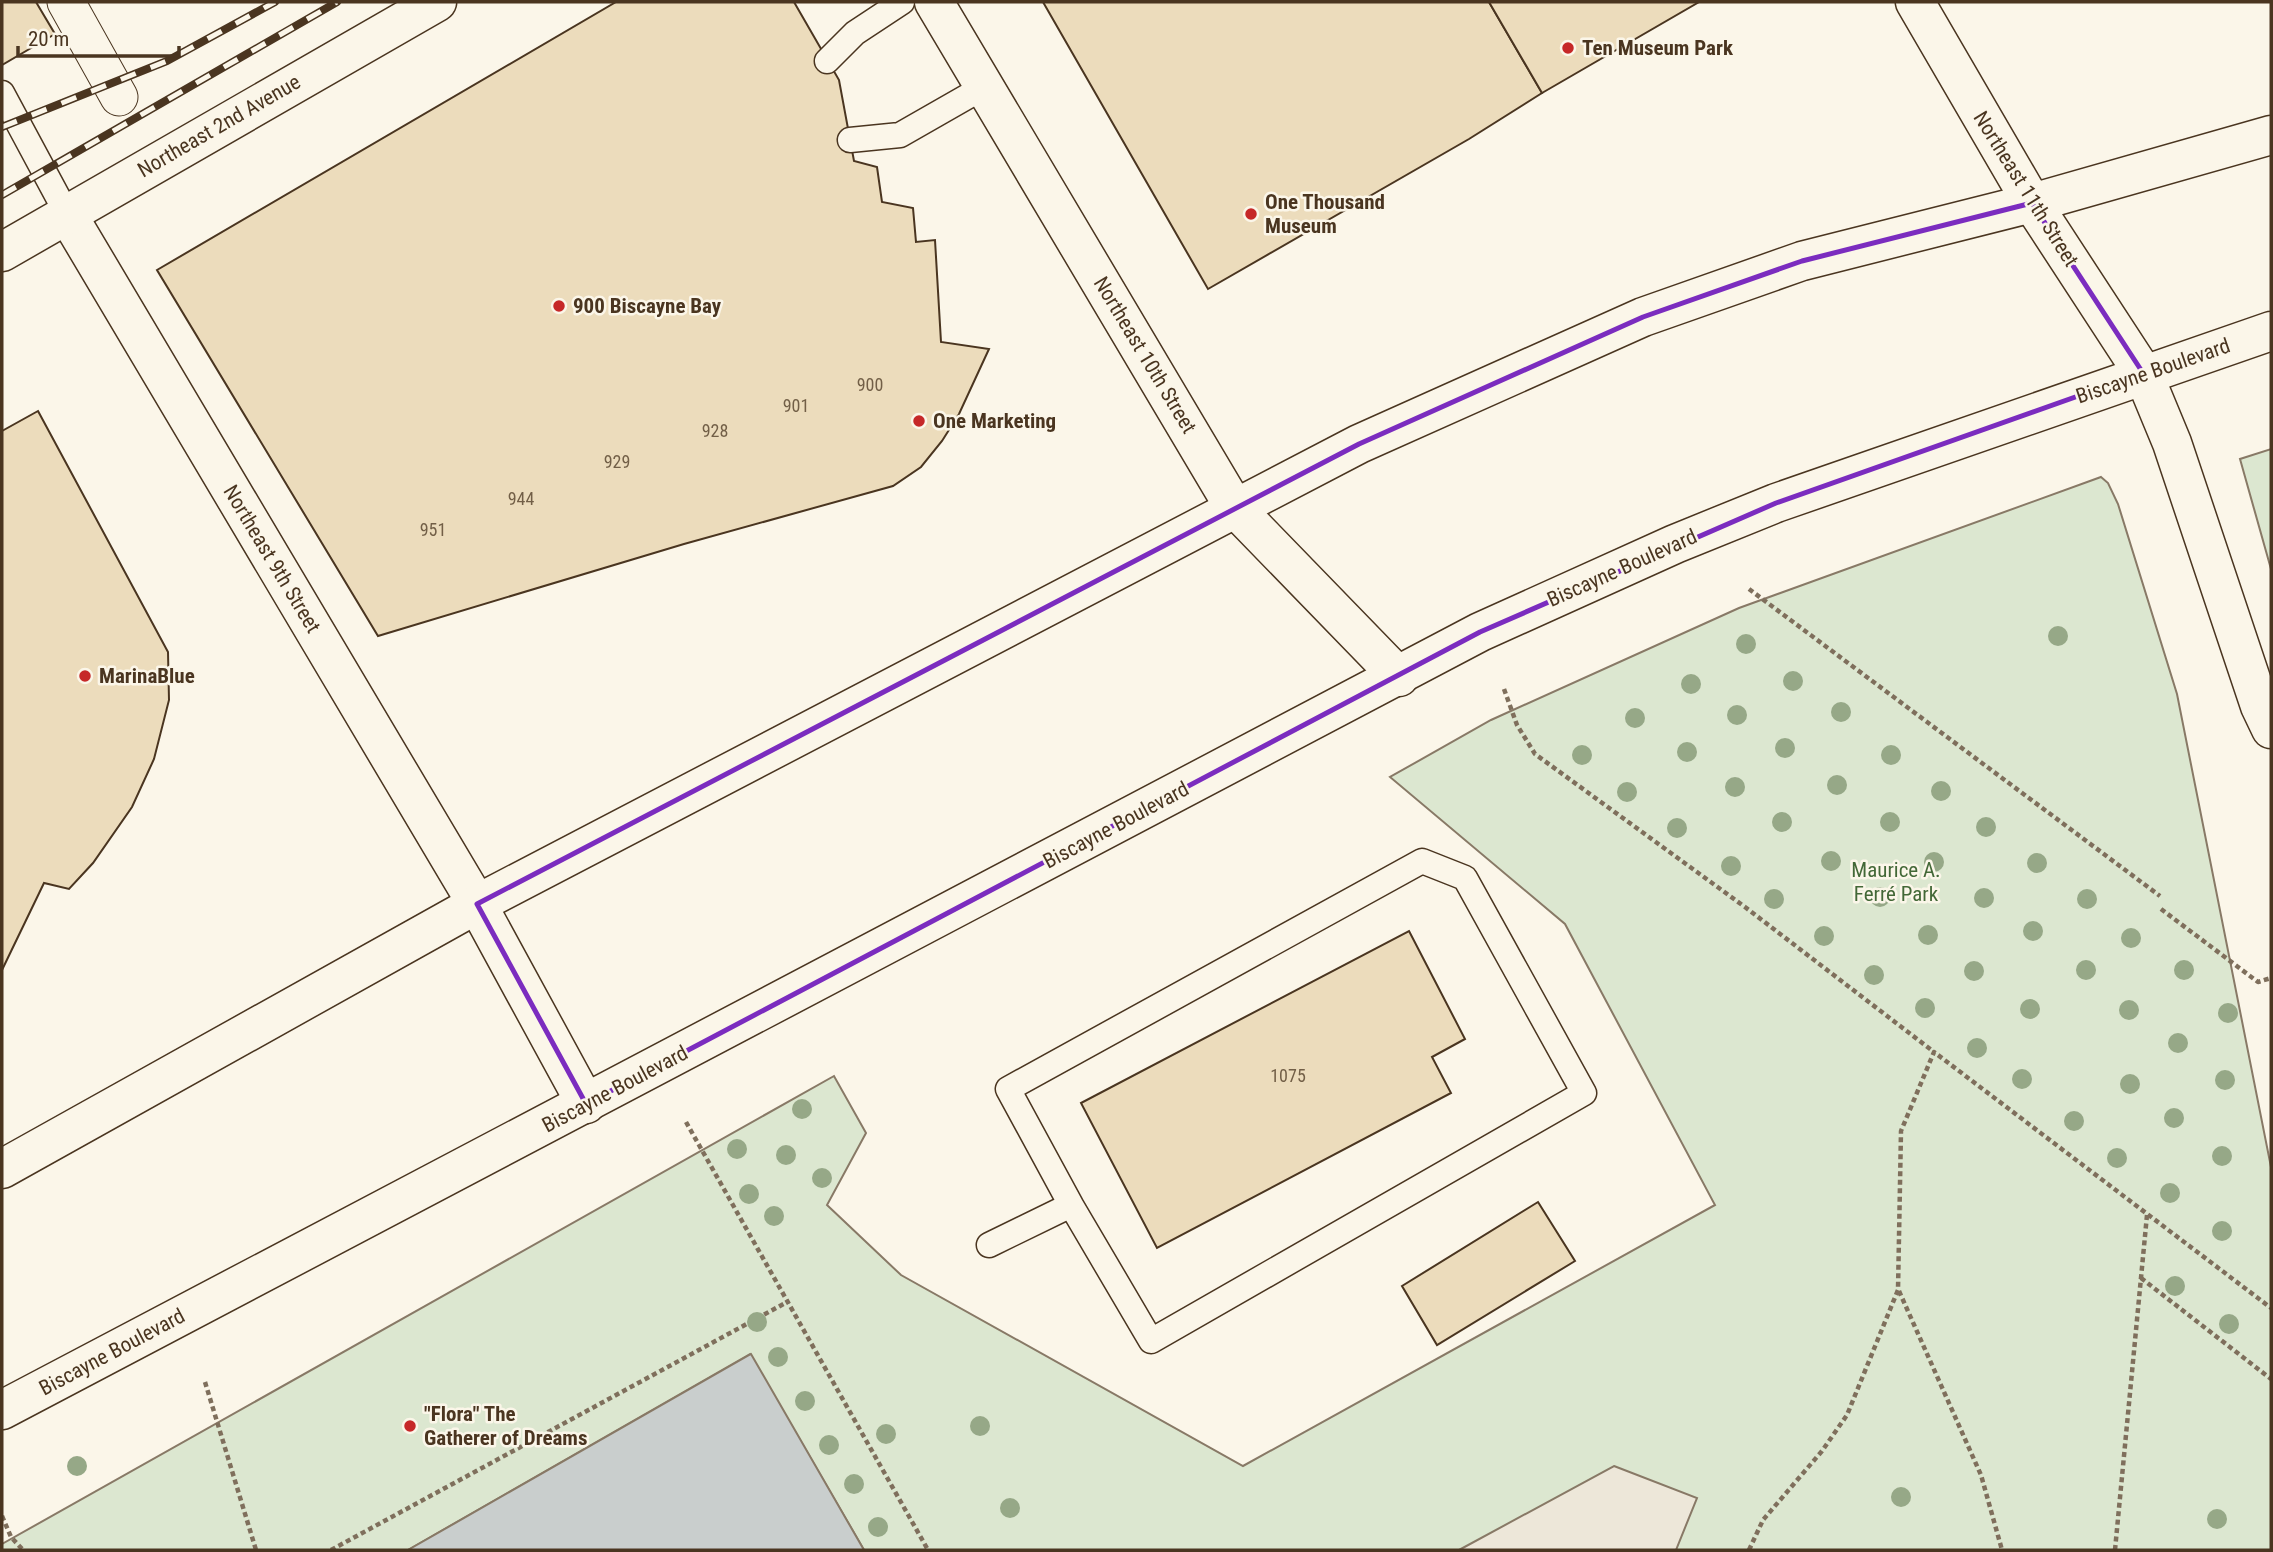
<svg xmlns="http://www.w3.org/2000/svg" width="2273" height="1552" viewBox="0 0 2273 1552" font-family="'Roboto Condensed',sans-serif">
<rect width="100%" height="100%" fill="#fbf6e9"/>
<g fill="#dce7d0" stroke="#887966" stroke-width="2">
<polygon points="2271,449 2271,569 2240,459"/>
<polygon points="2101,477 2108,483 2118,504 2177,694 2271,1167 2271,1550 864,1550 750,1354 408,1550 2,1550 2,1544 834,1076 866,1133 827,1205 901,1275 1243,1466 1715,1205 1565,924 1390,777 1491,720 1739,608"/>
</g>
<polygon fill="#ede7d9" stroke="#887966" stroke-width="2" points="1614,1466 1697,1498 1676,1550 1459,1550"/>
<polygon fill="#c9cecd" stroke="#887966" stroke-width="2" points="751,1354 864,1550 408,1550"/>
<g fill="#ecdcbc" stroke="#4a3520" stroke-width="2">
<polygon points="2,2 36,2 55,34 2,65"/>
<polygon points="616,2 794,2 839,80 854,161 877,167 882,202 913,208 916,242 935,240 941,342 989,349 959,414 942,441 921,467 893,486 684,544 378,636 157,270"/>
<polygon points="1043,2 1489,2 1542,93 1469,139 1208,289"/>
<polygon points="1489,2 1699,2 1542,93"/>
<polygon points="38,411 168,652 169,700 154,759 132,807 93,863 69,889 44,883 2,970 2,431"/>
<polygon points="1409,931 1465,1039 1432,1057 1451,1093 1157,1248 1081,1103"/>
<polygon points="1538,1202 1575,1261 1437,1345 1402,1286"/>
</g>
<g fill="none" stroke-linecap="round" stroke-linejoin="round">
<g stroke="#4a3520" stroke-width="27">
<g id="service">
<polyline points="827,61 855,33 902,2"/>
<polyline points="2,93 67,214"/>
<polyline points="850,140 900,135 984,87"/>
<polyline points="989,1245 1071,1205 1008,1089 1422,861 1465,878 1584,1093 1151,1341 1071,1205"/>
</g>
</g>
<g stroke="#4a3520" stroke-width="39">
<polyline id="pedestrian" points="66,2 119,97"/>
</g>
<g stroke="#4a3520" stroke-width="41">
<g id="minor">
<polyline points="67,214 477,904"/>
<polyline points="2143,373 2172,443 2260,706 2271,729"/>
</g>
</g>
<g stroke="#4a3520" stroke-width="41">
<g id="tertiary">
<polyline points="934,2 1234,507 1399,677"/>
<polyline points="1915,2 2032,203 2143,373"/>
</g>
</g>
<g stroke="#4a3520" stroke-width="41">
<polyline id="secondary" points="2,252 437,2"/>
</g>
<g stroke="#4a3520" stroke-width="41">
<g id="primary">
<polyline points="477,904 586,1104"/>
<polyline points="2,1169 477,904 1359,444 1643,317 1802,261 2032,203 2271,135"/>
<polyline points="2,1410 1480,632 1675,544 1776,503 2271,331"/>
</g>
</g>
<g stroke="#7f6f5c" stroke-width="4.5" stroke-dasharray="5 3.5" stroke-linecap="butt">
<polyline points="1749,589 2160,896"/>
<polyline points="1504,689 1517,725 1535,754 1745,907 1934,1052"/>
<polyline points="2161,909 2258,982 2271,978"/>
<polyline points="686,1122 928,1550"/>
<polyline points="2141,1278 2271,1379"/>
<polyline points="1899,1291 1981,1475 2002,1550"/>
<polyline points="205,1382 256,1550"/>
<polyline points="2,1516 11,1537 23,1550"/>
<polyline points="331,1550 789,1301"/>
<polyline points="1749,1550 1763,1520 1822,1451 1847,1415 1898,1290 1901,1131 1934,1052 2271,1308"/>
<polyline points="2115,1550 2147,1215"/>
</g>
<use href="#service" stroke="#fbf6e9" stroke-width="24"/>
<use href="#pedestrian" stroke="#fbf6e9" stroke-width="37"/>
<use href="#minor" stroke="#fbf6e9" stroke-width="38"/>
<use href="#tertiary" stroke="#fbf6e9" stroke-width="38"/>
<use href="#secondary" stroke="#fbf6e9" stroke-width="38"/>
<use href="#primary" stroke="#fbf6e9" stroke-width="38"/>
<g stroke="#4a3520" stroke-width="8">
<g id="rail">
<polyline points="2,127 167,61 275,2"/>
<polyline points="2,195 337,2"/>
</g>
</g>
<use href="#rail" stroke="#fbf6e9" stroke-width="5" stroke-dasharray="16" stroke-linecap="butt"/>
</g>
<g fill="#96a887">
<circle cx="2058" cy="636" r="10"/>
<circle cx="1746" cy="644" r="10"/>
<circle cx="1793" cy="681" r="10"/>
<circle cx="1691" cy="684" r="10"/>
<circle cx="1841" cy="712" r="10"/>
<circle cx="1737" cy="715" r="10"/>
<circle cx="1635" cy="718" r="10"/>
<circle cx="1785" cy="748" r="10"/>
<circle cx="1687" cy="752" r="10"/>
<circle cx="1582" cy="755" r="10"/>
<circle cx="1891" cy="755" r="10"/>
<circle cx="1837" cy="785" r="10"/>
<circle cx="1735" cy="787" r="10"/>
<circle cx="1941" cy="791" r="10"/>
<circle cx="1627" cy="792" r="10"/>
<circle cx="1782" cy="822" r="10"/>
<circle cx="1890" cy="822" r="10"/>
<circle cx="1986" cy="827" r="10"/>
<circle cx="1677" cy="828" r="10"/>
<circle cx="1831" cy="861" r="10"/>
<circle cx="1934" cy="862" r="10"/>
<circle cx="2037" cy="863" r="10"/>
<circle cx="1731" cy="866" r="10"/>
<circle cx="1880" cy="897" r="10"/>
<circle cx="1984" cy="898" r="10"/>
<circle cx="1774" cy="899" r="10"/>
<circle cx="2087" cy="899" r="10"/>
<circle cx="2033" cy="931" r="10"/>
<circle cx="1928" cy="935" r="10"/>
<circle cx="1824" cy="936" r="10"/>
<circle cx="2131" cy="938" r="10"/>
<circle cx="2086" cy="970" r="10"/>
<circle cx="2184" cy="970" r="10"/>
<circle cx="1974" cy="971" r="10"/>
<circle cx="1874" cy="975" r="10"/>
<circle cx="1925" cy="1008" r="10"/>
<circle cx="2030" cy="1009" r="10"/>
<circle cx="2129" cy="1010" r="10"/>
<circle cx="2228" cy="1013" r="10"/>
<circle cx="2178" cy="1043" r="10"/>
<circle cx="1977" cy="1048" r="10"/>
<circle cx="2022" cy="1079" r="10"/>
<circle cx="2225" cy="1080" r="10"/>
<circle cx="2130" cy="1084" r="10"/>
<circle cx="802" cy="1109" r="10"/>
<circle cx="2174" cy="1118" r="10"/>
<circle cx="2074" cy="1121" r="10"/>
<circle cx="737" cy="1149" r="10"/>
<circle cx="786" cy="1155" r="10"/>
<circle cx="2222" cy="1156" r="10"/>
<circle cx="2117" cy="1158" r="10"/>
<circle cx="822" cy="1178" r="10"/>
<circle cx="2170" cy="1193" r="10"/>
<circle cx="749" cy="1194" r="10"/>
<circle cx="774" cy="1216" r="10"/>
<circle cx="2222" cy="1231" r="10"/>
<circle cx="2175" cy="1286" r="10"/>
<circle cx="757" cy="1322" r="10"/>
<circle cx="2229" cy="1324" r="10"/>
<circle cx="778" cy="1357" r="10"/>
<circle cx="805" cy="1401" r="10"/>
<circle cx="980" cy="1426" r="10"/>
<circle cx="886" cy="1434" r="10"/>
<circle cx="829" cy="1445" r="10"/>
<circle cx="77" cy="1466" r="10"/>
<circle cx="854" cy="1484" r="10"/>
<circle cx="1901" cy="1497" r="10"/>
<circle cx="1010" cy="1508" r="10"/>
<circle cx="2217" cy="1519" r="10"/>
<circle cx="878" cy="1527" r="10"/>
</g>
<path fill="none" stroke="#7b2cbf" stroke-width="5" stroke-linejoin="round" d="M2032 203 2143 373 1776 503 1480 632 586 1104 477 904 1359 444 1643 317 1802 261Z"/>
<g fill="#c62828" stroke="#fbf6e9" stroke-width="2.5">
<circle cx="1568" cy="48" r="7"/>
<circle cx="1251" cy="214" r="7"/>
<circle cx="559" cy="306" r="7"/>
<circle cx="919" cy="421" r="7"/>
<circle cx="85" cy="676" r="7"/>
<circle cx="410" cy="1426" r="7"/>
</g>
<g text-anchor="middle" dominant-baseline="central" stroke-width="5" stroke-linejoin="round" paint-order="stroke">
<g font-size="18" fill="#725f47">
<text x="870" y="384">900</text>
<text x="796" y="405">901</text>
<text x="715" y="430">928</text>
<text x="617" y="461">929</text>
<text x="521" y="498">944</text>
<text x="433" y="529">951</text>
<text x="1288" y="1075">1075</text>
</g>
<g font-size="21" font-weight="bold" fill="#4a3520" stroke="#fbf6e9" text-anchor="start">
<text x="1582" y="48">Ten Museum Park</text>
<text x="1265" y="202">One Thousand<tspan x="1265" dy="24">Museum</tspan></text>
<text x="573" y="306">900 Biscayne Bay</text>
<text x="933" y="421">One Marketing</text>
<text x="99" y="676">MarinaBlue</text>
<text x="424" y="1414">"Flora" The<tspan x="424" dy="24">Gatherer of Dreams</tspan></text>
</g>
<g font-size="21" fill="#4a3520" stroke="#fbf6e9">
<text transform="translate(219 126) rotate(-30)">Northeast 2nd Avenue</text>
<text transform="translate(2026 189) rotate(58)">Northeast 11th Street</text>
<text transform="translate(1145 355) rotate(59)">Northeast 10th Street</text>
<text transform="translate(2153 371) rotate(-19)">Biscayne Boulevard</text>
<text transform="translate(272 559) rotate(59)">Northeast 9th Street</text>
<text transform="translate(1622 568) rotate(-24)">Biscayne Boulevard</text>
<text transform="translate(1116 825) rotate(-28)">Biscayne Boulevard</text>
<text transform="translate(615 1089) rotate(-28)">Biscayne Boulevard</text>
<text transform="translate(112 1352) rotate(-28)">Biscayne Boulevard</text>
</g>
<g font-size="21" fill="#436837" stroke="#fbf6e9">
<text x="1896" y="870">Maurice A.<tspan x="1896" dy="24">Ferré Park</tspan></text>
</g>
</g>
<rect width="2273" height="1552" fill="none" stroke="#4a3520" stroke-width="7"/>
<path d="M18 46v10h161v-10" fill="none" stroke="#4a3520" stroke-width="3.5"/>
<text x="28" y="46" font-size="21" fill="#4a3520" stroke="#fbf6e9" stroke-width="5" paint-order="stroke">20 m</text>
</svg>
